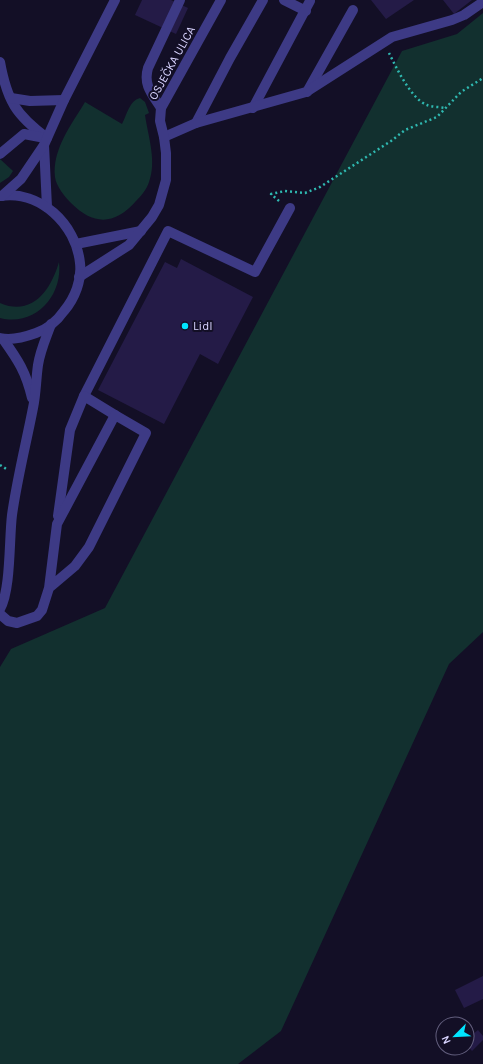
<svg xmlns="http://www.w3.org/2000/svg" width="483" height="1064" viewBox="0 0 483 1064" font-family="Karla,sans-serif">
<rect width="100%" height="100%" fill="#130f26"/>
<g fill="#12302f">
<polygon points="483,13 483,632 449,664 281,1031 238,1064 0,1064 0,667 11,649 105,608 402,51 457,34"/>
<path d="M140 98 145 102 149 113 145 115C148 136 157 161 149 182 147 189 141 196 136 201 114 226 93 225 71 203 65 197 56 186 55 177 52 149 72 124 85 102L122 124C127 115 129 101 140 98Z"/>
<polygon points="0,159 13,171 9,177 0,183"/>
<path d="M59 262C63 296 35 327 0 318V303C32 317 51 290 59 262Z"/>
</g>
<g fill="#241b47">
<polygon points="142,0 171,0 188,8 176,34 135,15"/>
<polygon points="371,0 414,0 386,19"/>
<polygon points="443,0 472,0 454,14"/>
<polygon points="181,259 253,297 218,364 200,354 164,424 98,390 165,262 177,268"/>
<polygon points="483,976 483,999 464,1008 455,990"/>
<polygon points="478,1030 483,1036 483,1040 472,1051 467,1045 467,1039"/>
</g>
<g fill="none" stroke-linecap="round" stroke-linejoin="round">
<g stroke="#2fb8b0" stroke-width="2.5" stroke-dasharray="2 3" stroke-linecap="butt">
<path d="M389 53C396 67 411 99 427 105 432 107 440 107 446 108"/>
<polyline points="279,201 271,194 285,191 305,193 320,187 391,141 405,130 437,117 461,92 483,78"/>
<polyline points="0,465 8,470"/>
</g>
<g stroke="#3d3a85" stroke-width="10">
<polyline points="284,0 306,11"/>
<path d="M0 62C7 101 16 115 47 138"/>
<polyline points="307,92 353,10"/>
<polyline points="11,98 30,101 64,100"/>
<path d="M161 108C152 94 143 85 148 68L180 0"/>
<polyline points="253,108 310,1"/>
<polyline points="196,123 230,58 263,0"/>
<polyline points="164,137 196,123 306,92 392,37 452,20 464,15 483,2"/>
<polyline points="44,145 47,207"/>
<polyline points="0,154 24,134 45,138"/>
<path d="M0 196C40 190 76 224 80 263 82 280 75 298 64 311 57 321 47 329 36 333 25 337 12 341 0 338"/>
<polyline points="2,196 21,179 44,145 64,100 115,0"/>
<polyline points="76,244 141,231"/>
<polyline points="79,277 129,245 152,217 159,205 166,180 166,153 164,137 160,121 161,108 221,0"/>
<path d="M3 339C18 360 26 372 32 398"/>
<polyline points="84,396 168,231 255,272 290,208"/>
<polyline points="58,516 70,430 84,396 115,415"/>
<path d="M0 609C11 590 9 539 12 515 17 479 26 444 33 408 36 394 36 379 38 365 40 351 46 338 51 324"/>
<polyline points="0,614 8,621 17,623 37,616 42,610 49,588 57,524 115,415 146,433 89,547 75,566 49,588"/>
</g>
</g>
<circle fill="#00e5ff" stroke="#130f26" stroke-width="1.5" cx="185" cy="326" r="4"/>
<g text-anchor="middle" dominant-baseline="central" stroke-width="4" stroke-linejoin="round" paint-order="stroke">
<g font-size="12" fill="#d9d4ff" stroke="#130f26">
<text transform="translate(172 63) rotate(-61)">OSJEČKA ULICA</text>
</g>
<g font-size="12" fill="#d9d4ff" stroke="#130f26" text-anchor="start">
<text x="193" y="326">Lidl</text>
</g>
</g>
<g transform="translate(455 1036) rotate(246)"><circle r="19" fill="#130f26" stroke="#625e7d"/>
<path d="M0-3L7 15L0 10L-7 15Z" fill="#00e5ff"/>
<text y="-6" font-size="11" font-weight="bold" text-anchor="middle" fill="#d9d4ff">N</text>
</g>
</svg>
